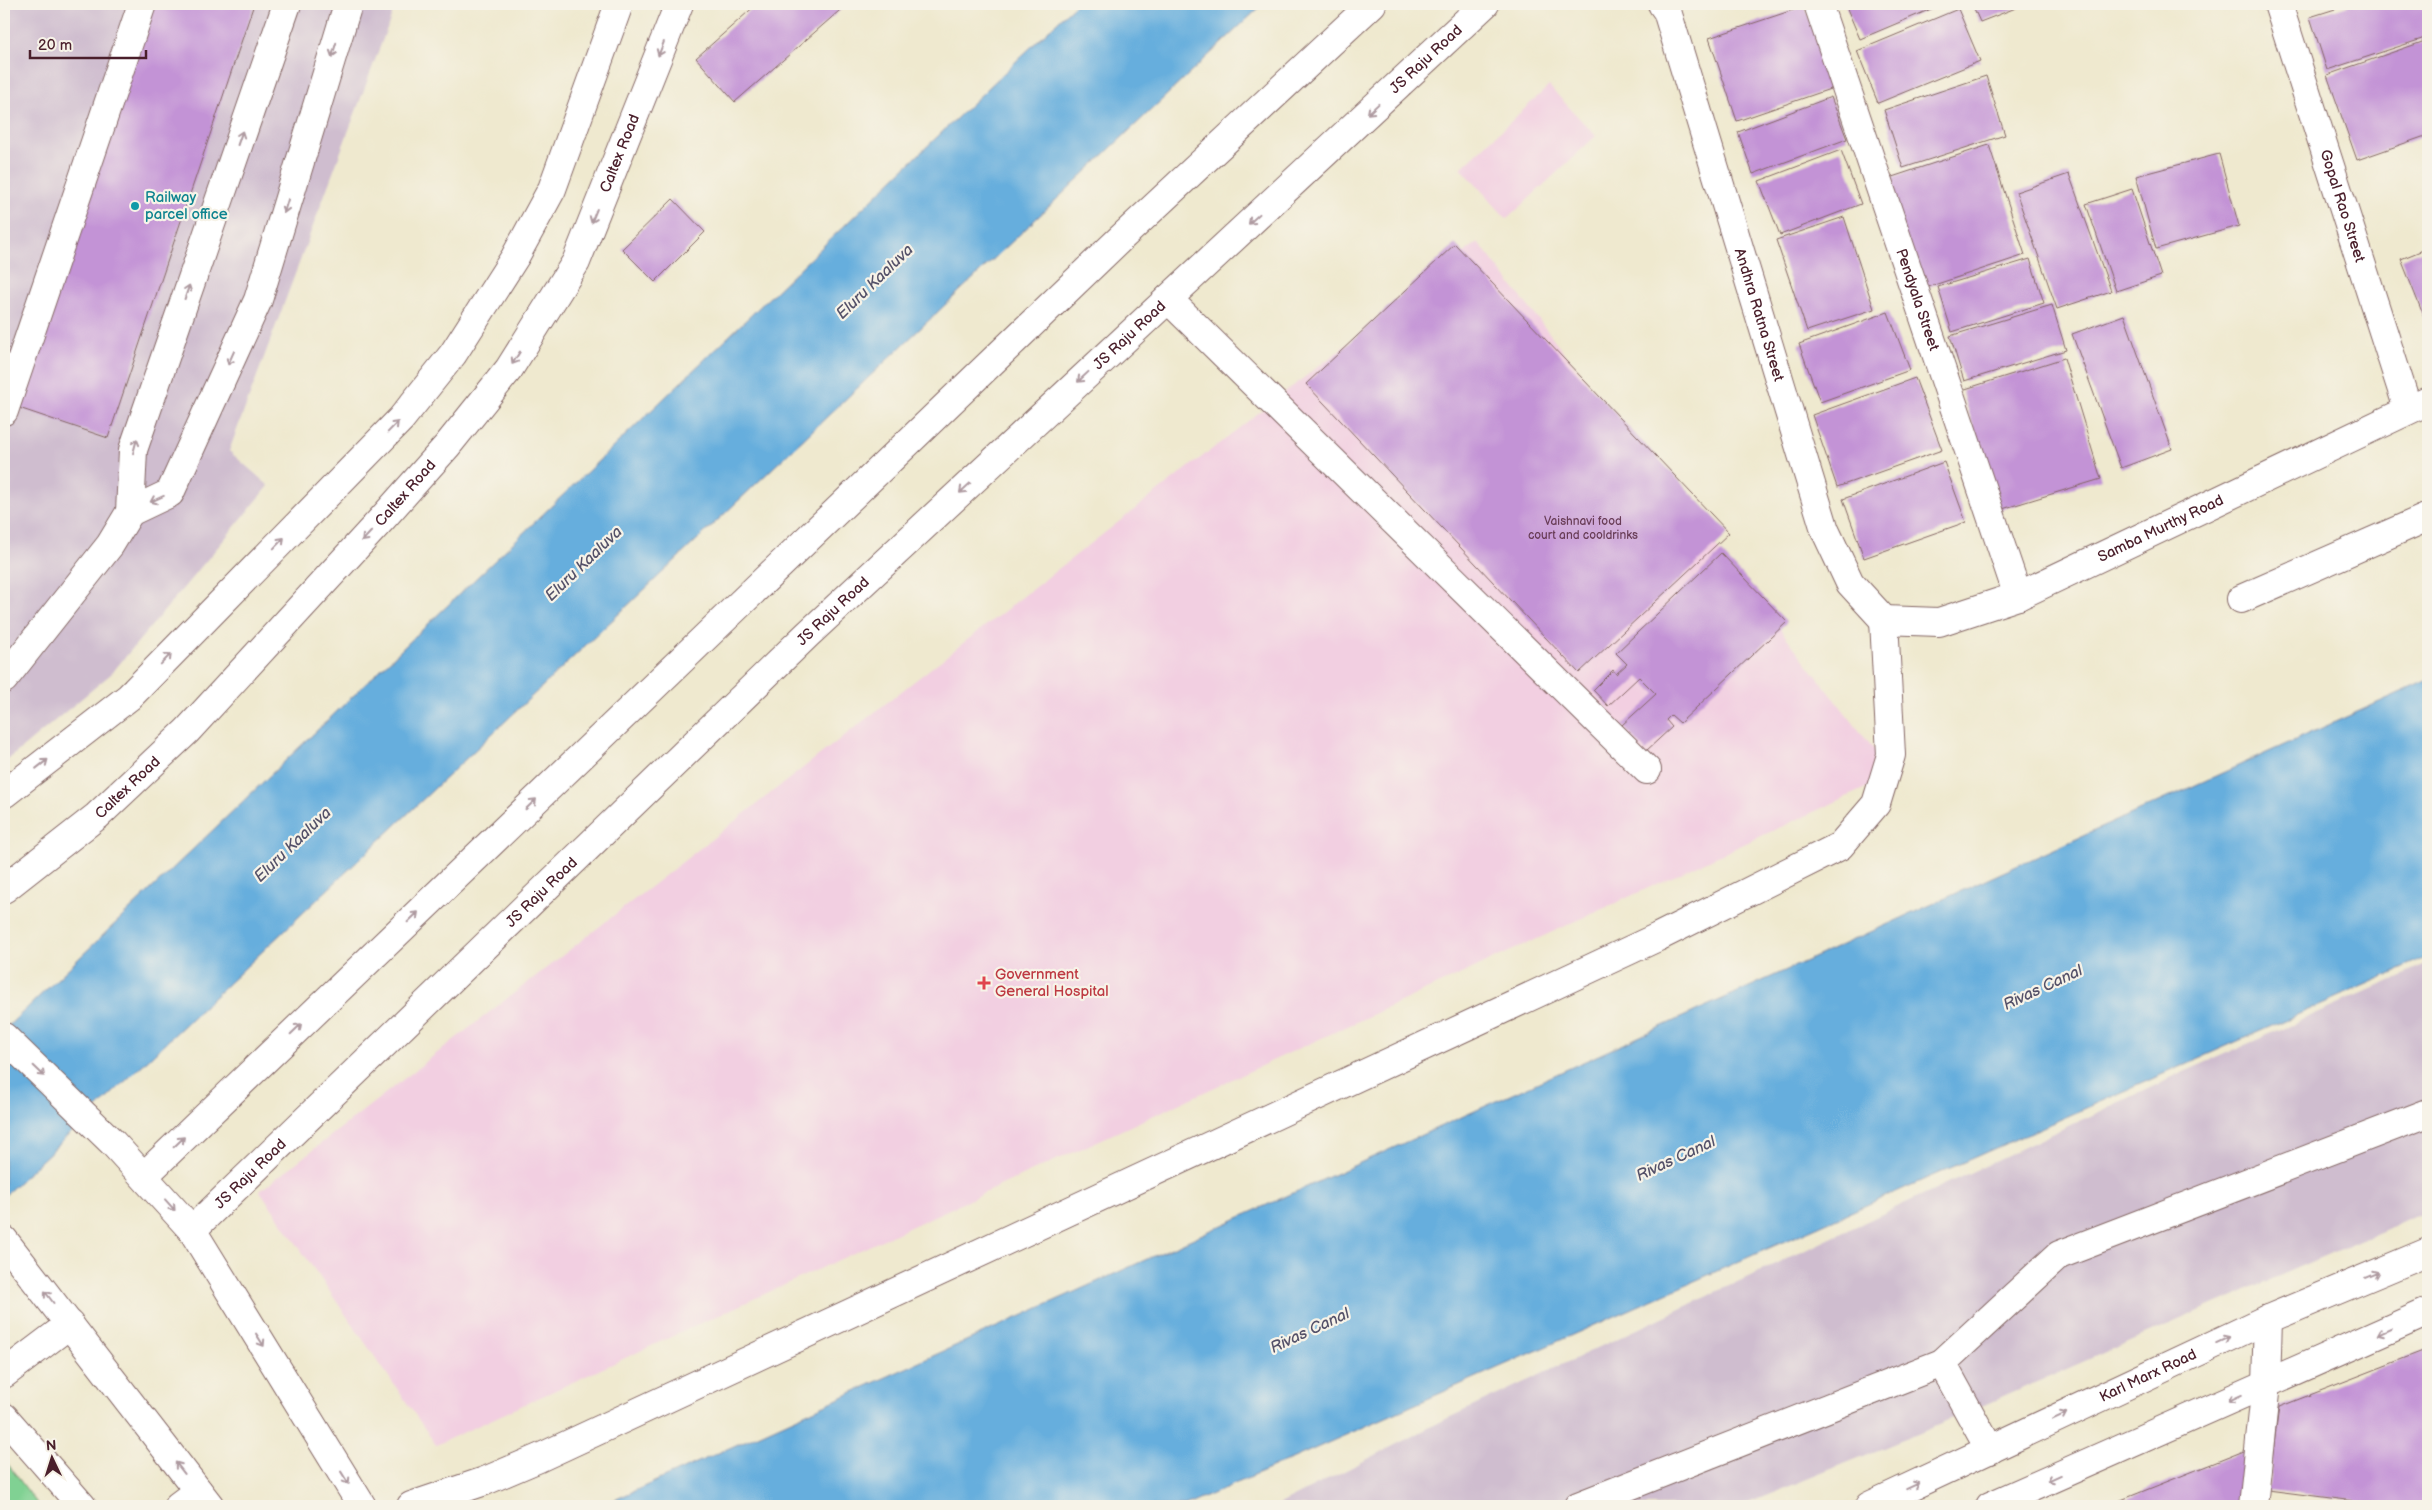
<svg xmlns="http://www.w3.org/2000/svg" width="2432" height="1510" viewBox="0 0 2432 1510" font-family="'Balsamiq Sans',sans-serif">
<rect width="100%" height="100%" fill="#f7f3e8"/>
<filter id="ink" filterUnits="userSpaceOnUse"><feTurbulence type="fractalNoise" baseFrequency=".02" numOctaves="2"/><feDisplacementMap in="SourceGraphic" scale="10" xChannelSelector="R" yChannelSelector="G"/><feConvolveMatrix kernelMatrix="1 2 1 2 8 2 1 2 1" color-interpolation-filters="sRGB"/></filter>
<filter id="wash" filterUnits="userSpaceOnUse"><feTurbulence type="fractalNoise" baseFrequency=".0096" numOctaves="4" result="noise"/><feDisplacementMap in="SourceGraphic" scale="20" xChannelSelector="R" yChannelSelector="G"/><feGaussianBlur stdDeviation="1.12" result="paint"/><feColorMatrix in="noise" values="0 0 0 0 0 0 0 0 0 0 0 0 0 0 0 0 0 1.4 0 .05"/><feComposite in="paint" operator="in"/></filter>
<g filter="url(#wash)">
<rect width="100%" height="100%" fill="#efe9cf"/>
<g fill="#f2cfe1">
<polygon points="1549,86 1596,136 1507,219 1461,168"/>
<polygon points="1478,242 1894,775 436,1445 260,1191"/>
</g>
<g fill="#cfbdcf">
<polygon points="4,4 396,4 229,451 269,486 111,674 4,763"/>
<polygon points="2428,964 2428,1211 1920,1433 1741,1506 1276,1506 1444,1420 2184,1072"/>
</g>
<polygon fill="#80d193" stroke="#65785f" points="4,1459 39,1506 4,1506"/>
<g fill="#66aedd" stroke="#586684">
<polygon points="1076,4 1263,4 4,1196 4,1030"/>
<polygon points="2428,680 2428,957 1185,1506 601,1506"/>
</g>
<g id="blocks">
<g fill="#c393d6">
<polygon points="151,4 254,4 108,438 16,407"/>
<polygon points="757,4 847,4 735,102 696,58"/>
<polygon points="1845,4 1943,4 1860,39"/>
<polygon points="1972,4 2026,4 1980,22"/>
<polygon points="2351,4 2428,4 2428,37 2327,70 2310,17"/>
<polygon points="1805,6 1833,88 1737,121 1709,38"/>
<polygon points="1958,9 1980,61 1878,103 1857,51"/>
<polygon points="2428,40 2428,135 2357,160 2327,75"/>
<polygon points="1986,76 2005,135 1903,168 1884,110"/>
<polygon points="1831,97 1847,139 1753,174 1738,132"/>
<polygon points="1989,145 2025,255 1922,289 1886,179"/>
<polygon points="1841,150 1861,204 1780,235 1759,181"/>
<polygon points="2219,154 2239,226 2156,249 2136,176"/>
<polygon points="2069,174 2111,291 2057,309 2016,192"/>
<polygon points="2132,189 2161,276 2116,291 2086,204"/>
<polygon points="673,199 705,232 655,282 622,249"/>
<polygon points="1844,217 1874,309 1807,331 1776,240"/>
<polygon points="1455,244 1729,533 1579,673 1306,384"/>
<polygon points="2428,248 2428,327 2401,259"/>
<polygon points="2030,259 2044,303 1952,332 1938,287"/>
<polygon points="2052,305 2066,350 1964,381 1950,336"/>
<polygon points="1888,312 1910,370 1820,402 1799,344"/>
<polygon points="2124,315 2172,449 2121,468 2072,334"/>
<polygon points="2064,358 2101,479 1999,510 1962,390"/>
<polygon points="1915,378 1942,450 1837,487 1812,415"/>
<polygon points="1944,462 1966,522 1864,558 1843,499"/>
<polygon points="1721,553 1787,622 1680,723 1671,715 1666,720 1672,727 1646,751 1622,725 1656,694 1639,677 1608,706 1593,690 1613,670 1616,674 1627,664 1616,653"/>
<polygon points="2428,1349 2428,1506 2393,1506 2268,1490 2279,1407"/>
<polygon points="2249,1449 2241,1506 2106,1506"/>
</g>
</g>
</g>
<g filter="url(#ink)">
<use href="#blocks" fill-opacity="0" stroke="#846664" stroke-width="1"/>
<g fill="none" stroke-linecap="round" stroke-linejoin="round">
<g stroke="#846664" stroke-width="30">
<g id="minor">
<path id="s1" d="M1662 4 1667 11 1825 530 1850 583 1884 620"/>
<path id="s2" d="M1818 4 2018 596"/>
<path id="s3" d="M2278 4 2408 409"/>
<polyline points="1168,299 1647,770"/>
<polyline points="4,411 142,4"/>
<polyline points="130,512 170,493 258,300 348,4"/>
<polyline points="2241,599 2428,517"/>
<path id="s4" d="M1884 620 1939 622 2018 596 2428 401"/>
<polyline points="4,679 110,545 130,512 133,450 287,4"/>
<polyline points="144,1176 1120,239 1372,4"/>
<path id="s5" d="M192 1230 807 635 1485 4"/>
<polyline points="1942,1363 2059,1255 2428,1113"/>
<polyline points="4,1374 70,1324"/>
<polyline points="4,1417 82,1506"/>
<polyline points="178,1506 198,1491"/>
<polyline points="411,1506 485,1481 539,1458 1658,937 1840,846 1876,804 1891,755 1884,620"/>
<polyline points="1578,1506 1942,1363 1990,1450"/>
<polyline points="2253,1506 2266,1384 2268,1319"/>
</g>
</g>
<g stroke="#846664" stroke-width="30">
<g id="major">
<polyline points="4,794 129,697 401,419 453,354 515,257 552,189 619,4"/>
<path id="s6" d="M4 889 97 816 187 731 382 519 447 446 509 369 576 262 679 4"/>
<polyline points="4,1037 113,1143 192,1230 362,1506"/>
<polyline points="4,1240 210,1506"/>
<path id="s7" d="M1869 1506 2268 1319 2428 1252"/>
<polyline points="1990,1506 2428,1312"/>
</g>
</g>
<use href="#minor" stroke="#fff" stroke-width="28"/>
<use href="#major" stroke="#fff" stroke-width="28"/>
</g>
<defs><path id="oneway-shaft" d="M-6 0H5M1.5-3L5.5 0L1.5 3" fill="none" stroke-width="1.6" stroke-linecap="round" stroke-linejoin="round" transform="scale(1.25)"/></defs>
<g stroke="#ae9aa0">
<use href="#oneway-shaft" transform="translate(661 49) rotate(112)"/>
<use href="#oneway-shaft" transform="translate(334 50) rotate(107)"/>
<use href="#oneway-shaft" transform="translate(1373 109) rotate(137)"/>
<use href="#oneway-shaft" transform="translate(240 138) rotate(-71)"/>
<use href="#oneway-shaft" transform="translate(286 206) rotate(107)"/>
<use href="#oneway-shaft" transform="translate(594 216) rotate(112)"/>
<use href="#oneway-shaft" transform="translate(1254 219) rotate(137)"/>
<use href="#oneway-shaft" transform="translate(187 292) rotate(-71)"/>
<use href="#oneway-shaft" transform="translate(231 358) rotate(114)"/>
<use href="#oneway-shaft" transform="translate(516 358) rotate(122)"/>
<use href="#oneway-shaft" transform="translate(1083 377) rotate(137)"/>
<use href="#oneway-shaft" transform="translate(393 427) rotate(-46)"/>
<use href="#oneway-shaft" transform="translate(135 446) rotate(-75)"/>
<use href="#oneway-shaft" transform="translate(965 488) rotate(137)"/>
<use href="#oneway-shaft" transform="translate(157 499) rotate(156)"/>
<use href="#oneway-shaft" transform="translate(367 536) rotate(133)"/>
<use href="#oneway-shaft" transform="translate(279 543) rotate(-46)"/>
<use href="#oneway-shaft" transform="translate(166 659) rotate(-46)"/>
<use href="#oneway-shaft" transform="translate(42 764) rotate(-38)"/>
<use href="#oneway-shaft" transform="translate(531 804) rotate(-44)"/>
<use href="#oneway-shaft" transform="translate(413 917) rotate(-44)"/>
<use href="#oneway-shaft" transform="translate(296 1029) rotate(-44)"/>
<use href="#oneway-shaft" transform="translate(39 1071) rotate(44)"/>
<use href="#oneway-shaft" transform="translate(179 1142) rotate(-44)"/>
<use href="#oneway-shaft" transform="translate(170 1205) rotate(48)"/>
<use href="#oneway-shaft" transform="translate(2372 1275) rotate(-23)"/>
<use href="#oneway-shaft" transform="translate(49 1297) rotate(-127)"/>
<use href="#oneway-shaft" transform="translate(2384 1332) rotate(156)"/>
<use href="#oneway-shaft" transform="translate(260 1340) rotate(58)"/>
<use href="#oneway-shaft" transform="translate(2223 1340) rotate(-25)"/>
<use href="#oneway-shaft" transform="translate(2235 1398) rotate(156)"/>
<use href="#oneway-shaft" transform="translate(2060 1416) rotate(-25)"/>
<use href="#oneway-shaft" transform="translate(180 1468) rotate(-128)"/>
<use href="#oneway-shaft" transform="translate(345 1478) rotate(58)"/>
<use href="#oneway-shaft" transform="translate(2054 1478) rotate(156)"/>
<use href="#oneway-shaft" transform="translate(1913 1486) rotate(-25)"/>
</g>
</g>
<circle fill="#0f9aa8" stroke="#f7f3e8" stroke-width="2" cx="135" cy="206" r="5"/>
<path fill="#e0444e" stroke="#f7f3e8" stroke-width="2" d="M981.5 975.5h5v5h5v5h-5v5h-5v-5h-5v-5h5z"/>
<g text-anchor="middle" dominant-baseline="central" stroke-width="4.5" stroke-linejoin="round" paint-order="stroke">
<g font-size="12" fill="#683c56">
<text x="1583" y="521">Vaishnavi food<tspan x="1583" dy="14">court and cooldrinks</tspan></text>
</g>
<g font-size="15" fill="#4a1f2b" stroke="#f7f3e8">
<text stroke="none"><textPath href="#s5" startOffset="1701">JS Raju Road</textPath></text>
<text stroke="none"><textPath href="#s6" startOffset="970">Caltex Road</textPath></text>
<text stroke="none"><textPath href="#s3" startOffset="212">Gopal Rao Street</textPath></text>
<text stroke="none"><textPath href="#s2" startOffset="312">Pendyala Street</textPath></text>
<text stroke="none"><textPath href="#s1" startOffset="326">Andhra Ratna Street</textPath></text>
<text stroke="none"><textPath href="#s5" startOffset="1296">JS Raju Road</textPath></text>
<text stroke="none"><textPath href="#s6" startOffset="565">Caltex Road</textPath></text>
<text stroke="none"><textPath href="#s4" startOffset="296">Samba Murthy Road</textPath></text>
<text stroke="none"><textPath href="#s5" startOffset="891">JS Raju Road</textPath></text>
<text stroke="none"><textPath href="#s6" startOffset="160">Caltex Road</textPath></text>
<text stroke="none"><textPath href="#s5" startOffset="486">JS Raju Road</textPath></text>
<text stroke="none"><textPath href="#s5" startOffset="81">JS Raju Road</textPath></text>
<text stroke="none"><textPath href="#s7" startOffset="308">Karl Marx Road</textPath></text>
</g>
<g font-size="15" fill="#0d838f" stroke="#f7f3e8" text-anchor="start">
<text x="145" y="197">Railway<tspan x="145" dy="17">parcel office</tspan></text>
</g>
<g font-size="15" fill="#be3a42" stroke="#f7f3e8" text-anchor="start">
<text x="995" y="974">Government<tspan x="995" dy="17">General Hospital</tspan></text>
</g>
<g font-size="16" font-style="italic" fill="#545169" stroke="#f7f3e8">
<text transform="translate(875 282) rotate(-44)">Eluru Kaaluva</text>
<text transform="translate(584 564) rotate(-44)">Eluru Kaaluva</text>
<text transform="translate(293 845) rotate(-44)">Eluru Kaaluva</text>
<text transform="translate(2043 988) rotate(-25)">Rivas Canal</text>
<text transform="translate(1676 1159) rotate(-25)">Rivas Canal</text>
<text transform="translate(1310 1331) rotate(-25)">Rivas Canal</text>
</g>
</g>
<rect width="2432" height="1510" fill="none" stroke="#f7f3e8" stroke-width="20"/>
<g transform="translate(52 1458) rotate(356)" stroke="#f7f3e8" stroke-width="4" paint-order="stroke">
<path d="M0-4L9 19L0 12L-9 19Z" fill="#4a1f2b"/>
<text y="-8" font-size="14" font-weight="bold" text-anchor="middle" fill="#4a1f2b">N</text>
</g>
<path d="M30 50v8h116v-8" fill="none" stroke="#4a1f2b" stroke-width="2.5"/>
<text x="38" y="50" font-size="15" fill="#4a1f2b" stroke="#f7f3e8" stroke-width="4" paint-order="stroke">20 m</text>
</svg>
